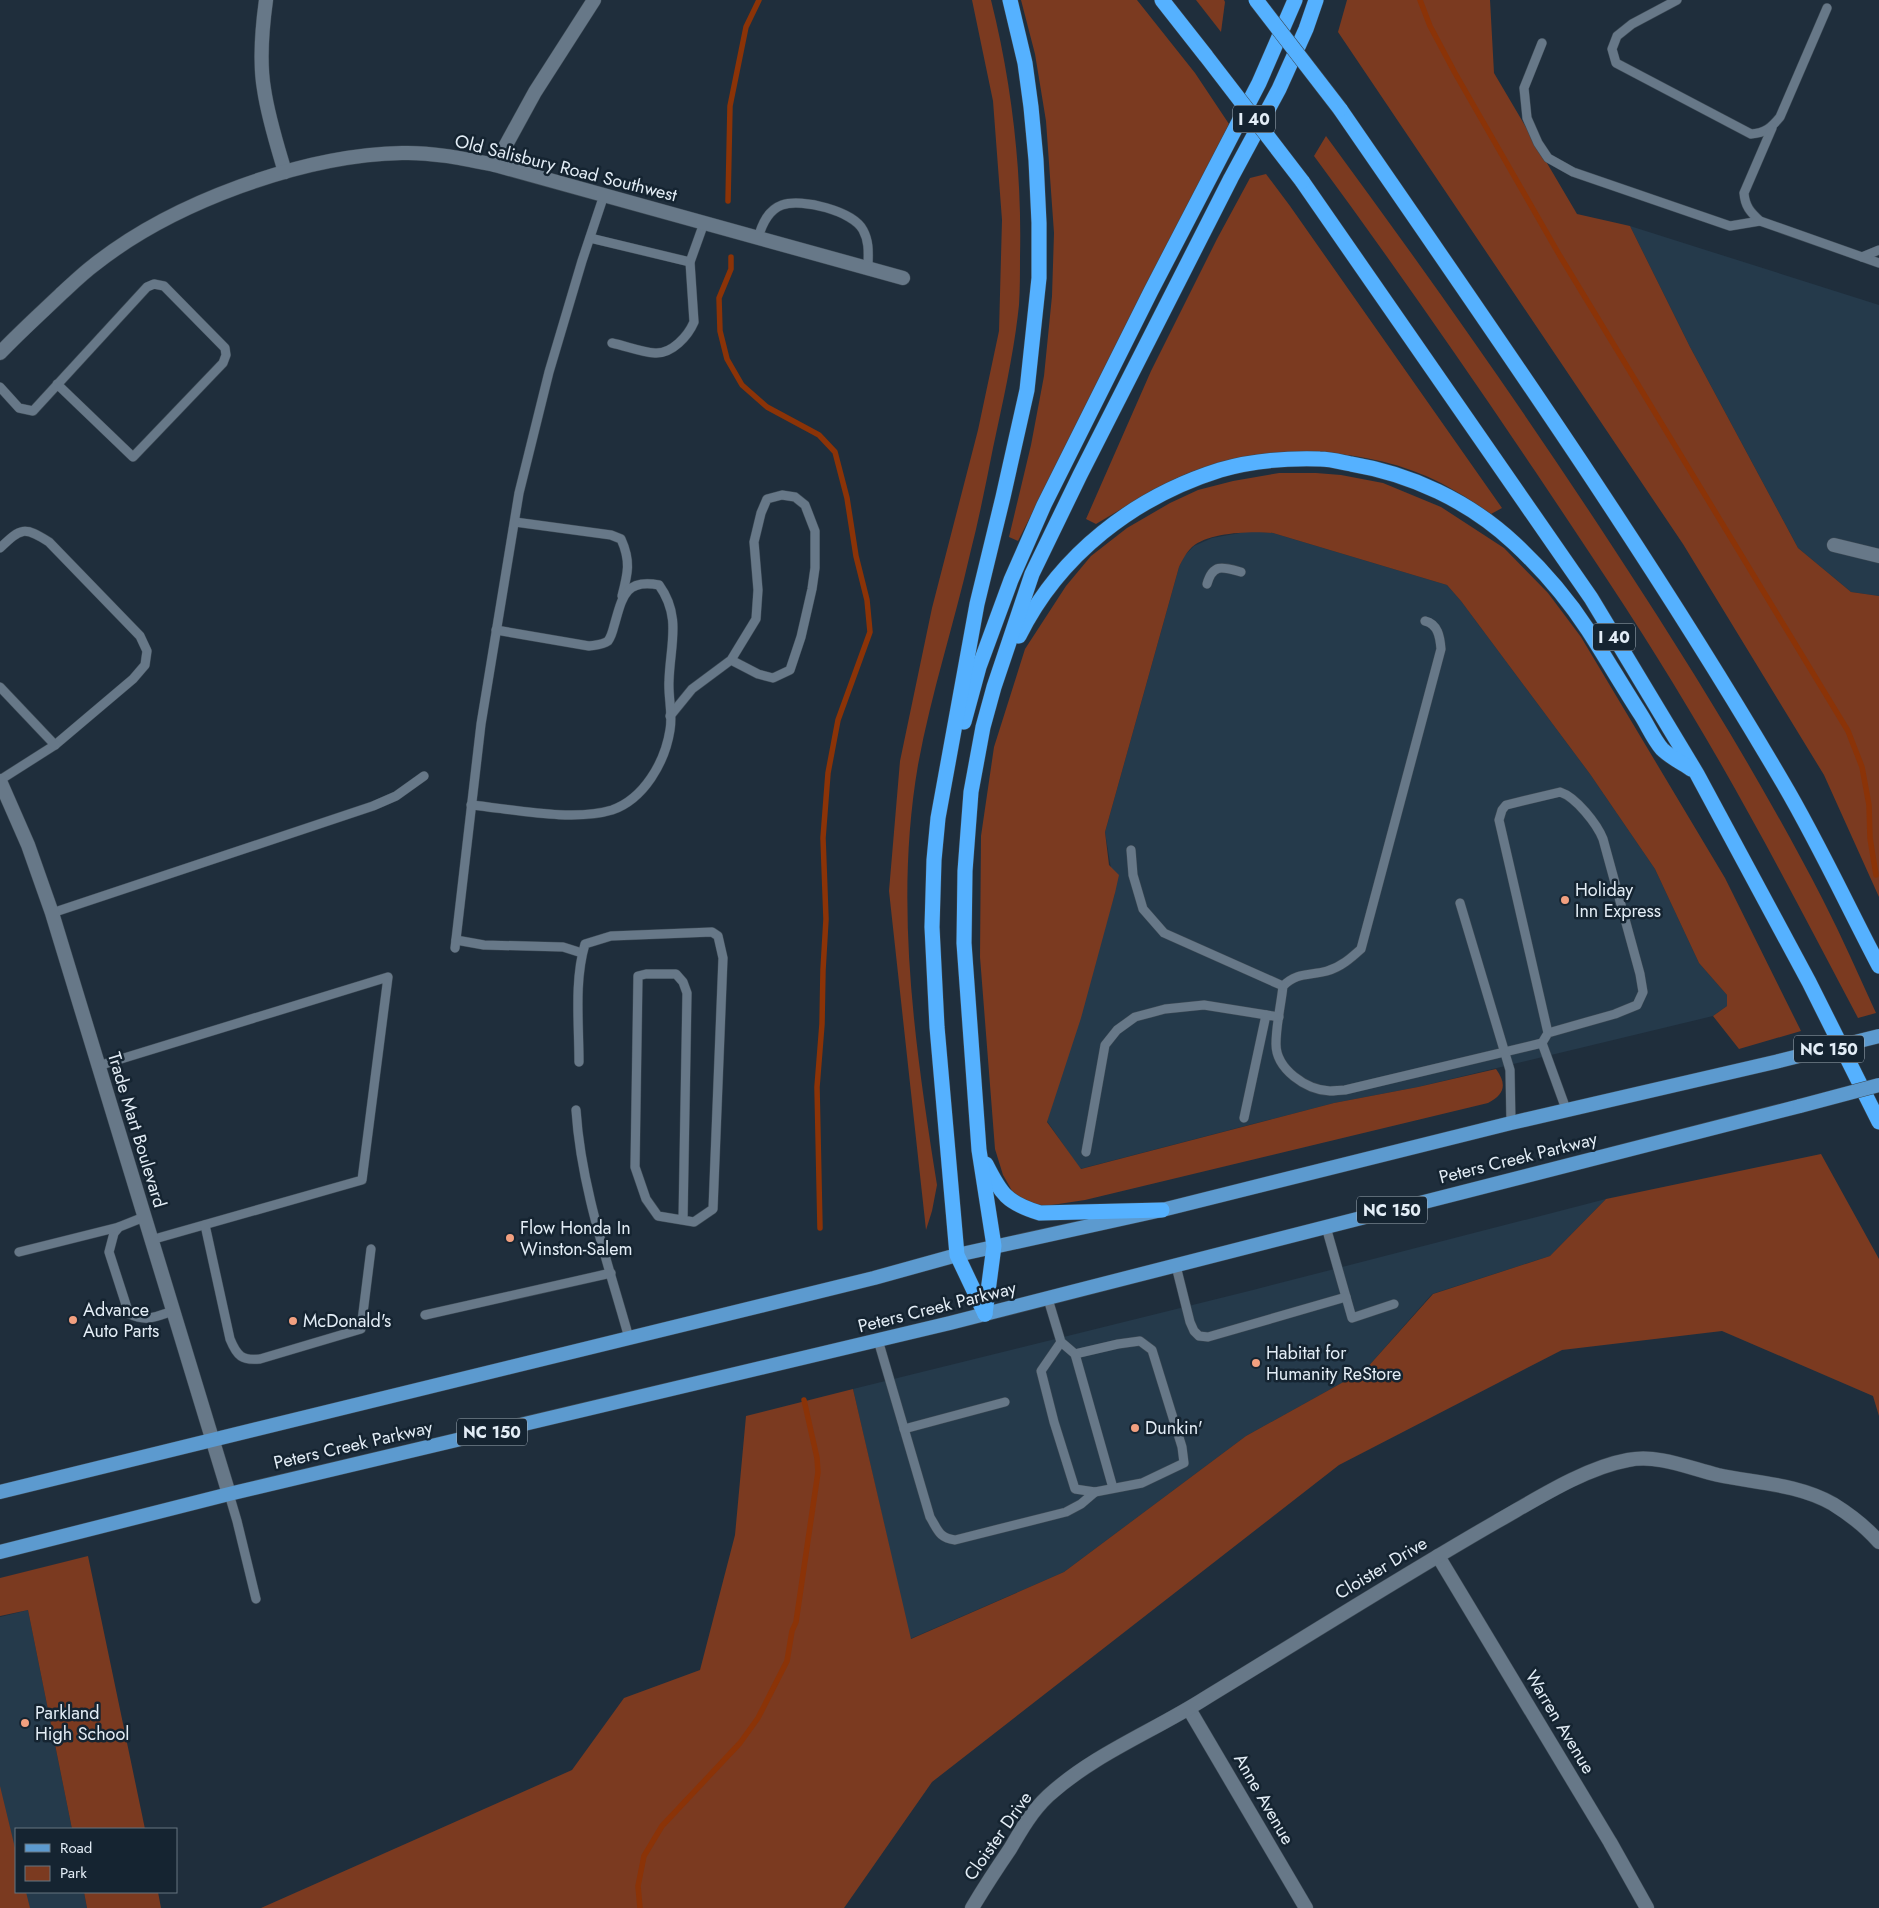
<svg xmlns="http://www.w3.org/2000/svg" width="1879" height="1908" viewBox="0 0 1879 1908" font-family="Jost,sans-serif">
<rect width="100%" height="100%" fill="#1f2e3c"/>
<g fill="#253a4b">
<polygon points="1630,226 1879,305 1879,596 1851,592 1798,548 1690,347"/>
<polygon points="1251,531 1273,533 1447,585 1461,601 1590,774 1655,869 1699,963 1727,995 1727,1006 1713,1016 1418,1087 1334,1103 1080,1169 1047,1121 1115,893 1105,832 1179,567 1184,556 1194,546 1212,538"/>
<polygon points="1606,1199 1550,1256 1432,1294 1365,1370 1246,1436 1064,1572 910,1639 853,1389 1253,1290"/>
<polygon points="28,1610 72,1829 16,1829 16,1892 84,1892 87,1908 0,1908 0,1617"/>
</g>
<g fill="#7b3a20">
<path d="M972 0H991C1012 84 1022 171 1020 257 1020 273 1020 289 1019 305 1014 353 1003 401 993 448 986 483 979 519 970 554 954 624 931 694 918 765 894 905 915 1046 937 1185L932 1211 926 1230 889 891 900 761 932 608 978 430 999 331 1002 220 993 101Z"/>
<polygon points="1021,0 1137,0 1195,73 1229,124 1018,541 1009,537 1031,445 1044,376 1052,296 1054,233 1046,121 1035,54"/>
<polygon points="1196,0 1224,0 1225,2 1221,32"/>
<polygon points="1347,0 1490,0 1494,73 1577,214 1630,226 1690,347 1798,548 1851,592 1879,596 1879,897 1824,775 1683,544 1338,32"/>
<path d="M1326 136C1421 265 1513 395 1601 529 1680 649 1757 772 1823 900 1842 937 1859 976 1876 1013L1858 1018C1803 914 1749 809 1688 708 1640 627 1587 549 1535 471 1463 364 1390 259 1314 156Z"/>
<path d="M1266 174 1290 206 1502 508 1491 514C1471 500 1449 486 1426 476 1351 444 1249 444 1175 479 1148 492 1122 509 1096 524L1086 519 1151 371 1217 239 1250 178Z"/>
<path d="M1279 473H1316L1341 475 1383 483 1441 507 1504 548 1548 593 1581 637 1725 878 1801 1031 1739 1049 1713 1016 1727 1006V995L1699 963 1655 869 1590 774 1461 601 1447 585 1273 533C1252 531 1209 532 1192 547 1186 553 1183 559 1179 567L1105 832 1109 865 1119 875 1115 893 1081 1018 1047 1122 1081 1169 1334 1103 1418 1087 1496 1069C1507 1084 1505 1094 1488 1103L1085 1200 1045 1206 1031 1203 1015 1196 1003 1175 995 1149 980 957 981 836 994 747 1025 649 1066 586 1091 556 1127 528 1170 503 1198 490 1233 481Z"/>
<polygon points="1821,1154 1879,1259 1879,1416 1873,1396 1722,1331 1562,1350 1339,1465 932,1782 844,1908 261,1908 572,1770 624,1698 700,1670 735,1535 746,1416 853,1389 911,1639 1064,1572 1246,1436 1365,1370 1433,1294 1550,1256 1606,1199"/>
<polygon points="88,1556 145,1829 72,1829 28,1610 0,1616 0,1578"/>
<polygon points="0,1786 16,1852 16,1892 26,1892 30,1908 0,1908"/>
<polygon points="84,1892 158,1892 161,1908 87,1908"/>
</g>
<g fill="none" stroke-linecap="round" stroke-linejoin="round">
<g stroke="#8b3307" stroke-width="5.5">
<polyline points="1420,0 1430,26 1455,73 1560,256 1848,731 1862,767 1869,805 1870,838 1876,875"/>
<polyline points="728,201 730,106 746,27 759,0"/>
<polyline points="731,257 731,269 719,298 720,331 727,359 742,385 767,407 819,435 835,452 847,498 856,556 867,600 870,632 838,720 828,773 823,838 826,919 823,970 822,1024 817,1087 820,1228"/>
<polyline points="640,1908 638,1886 644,1856 662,1826 740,1743 758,1718 787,1661 792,1631 796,1622 818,1472 817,1458 804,1400"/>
</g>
<g stroke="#3d4a55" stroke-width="10">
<g id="service">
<path d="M1677 0 1632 24 1617 36 1612 49 1616 63 1751 134C1765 133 1771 128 1780 117L1827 8"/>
<polyline points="1542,43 1524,88 1527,118 1538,143 1548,158 1573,172 1730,226 1760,221"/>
<path d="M1772 128 1744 193C1745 206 1750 212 1760 221L1879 263"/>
<polyline points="590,238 690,262"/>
<path d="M758 238C762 224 768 210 782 205 802 198 853 211 863 230 870 243 868 255 868 268"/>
<polyline points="1862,257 1879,250"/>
<path d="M612 343C626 346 641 352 655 353 672 354 688 336 694 322L690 262 704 223"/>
<polyline points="0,387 19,408 33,411 147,287 154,284 164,286 225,348 226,355 223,363 133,457 57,384"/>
<path d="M515 522 611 535 621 539C631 561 628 573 622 596"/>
<path d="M0 548C21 528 24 526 49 542L140 636 147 651 145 665 133 679 55 745 0 780"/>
<path d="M1207 584C1213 563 1223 567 1241 572"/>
<path d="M1425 621C1438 624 1440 637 1441 649L1361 949C1351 958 1341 967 1327 971 1309 976 1297 972 1283 986 1281 1005 1276 1025 1276 1044 1276 1069 1306 1090 1330 1091 1335 1091 1340 1090 1345 1090L1542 1043 1548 1033 1615 1014 1637 1005 1643 992 1640 974 1603 839C1597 824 1576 797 1560 792L1506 805 1502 810 1499 820 1548 1033"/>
<polyline points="0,687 55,745"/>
<polyline points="670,716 692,689 731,660 758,674 773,678 790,670 801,637 812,589 815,568 815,531 805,505 795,497 782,495 767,499 761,513 754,542 758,590 756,619 731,660"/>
<path d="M471 805C512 809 573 822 612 810 644 799 665 762 670 730 673 714 668 697 669 681 670 645 682 617 659 585 624 578 622 599 614 626 613 630 611 637 608 641 603 645 595 645 589 646L496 630"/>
<polyline points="1131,850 1133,875 1143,909 1164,933 1283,986"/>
<polyline points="1460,903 1510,1070 1511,1123"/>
<polyline points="52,913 373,806 396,796 424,776"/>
<polyline points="456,940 484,945 563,947 582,953"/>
<polyline points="455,948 481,724 519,493 549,372 582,261 604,195"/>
<polyline points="1542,1043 1566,1109"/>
<path d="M579 1062C579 1024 574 981 585 944L611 936 712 932 718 936 723 958 713 1209 694 1222 658 1216 646 1199 635 1167 638 976 646 974H676L683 982 687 993 683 1220"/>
<polyline points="98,1066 388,977 362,1180 151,1240"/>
<path d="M576 1110C581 1187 608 1263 629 1338"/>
<polyline points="1244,1118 1266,1015"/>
<polyline points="1086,1152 1105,1045 1117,1030 1135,1017 1165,1009 1204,1005 1279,1017"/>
<path d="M144 1217 119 1227 114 1233 109 1252 129 1314C147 1322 155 1317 173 1311"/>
<path d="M205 1225 230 1339C237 1356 242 1361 260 1359L361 1329 371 1249"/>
<polyline points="1326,1227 1352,1318 1394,1304"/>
<polyline points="19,1252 119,1227"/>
<polyline points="1176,1266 1190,1322 1194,1331 1199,1336 1208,1337 1346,1297"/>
<polyline points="1048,1299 1061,1342 1075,1354 1118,1344 1140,1341 1152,1350 1182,1447 1184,1463 1142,1483 1095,1492 1075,1489 1054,1422 1041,1371 1061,1342"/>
<polyline points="425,1315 611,1273"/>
<path d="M878 1340 930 1517C938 1530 939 1538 955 1540L1066 1512 1081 1504 1095 1492"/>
<polyline points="1075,1354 1113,1488"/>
<polyline points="904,1429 1005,1402"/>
<polyline points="229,1494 237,1521 256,1599"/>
</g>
</g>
<g stroke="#3d4a55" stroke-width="15">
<g id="minor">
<path d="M266 0C262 29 259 60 264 89 268 117 277 145 285 172"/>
<polyline points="495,165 535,92 594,0"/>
<path d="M0 353C19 333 40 314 60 295 71 285 82 274 94 265 172 203 302 155 402 153 433 152 465 159 495 165L903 278"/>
<polyline points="1834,545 1879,556"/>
<polyline points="1438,1556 1610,1842 1647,1908"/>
<polyline points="1189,1709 1306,1908"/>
<path d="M972 1908C984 1888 997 1868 1010 1849 1021 1830 1032 1811 1048 1796 1094 1754 1152 1732 1204 1699 1301 1640 1397 1579 1496 1522 1535 1500 1584 1468 1628 1460 1658 1454 1689 1468 1718 1475 1756 1483 1798 1484 1833 1504 1849 1514 1866 1527 1879 1542"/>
</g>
</g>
<g stroke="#3d4a55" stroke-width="15">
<polyline id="tertiary" points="0,781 28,845 52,913 229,1494"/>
</g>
<g stroke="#3d4a55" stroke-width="15">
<g id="primary">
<polyline points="0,1492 874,1278 957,1255 1162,1210 1511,1123 1779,1061"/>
<polyline points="0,1552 229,1494 950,1323 1800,1106"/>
</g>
</g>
<g stroke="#3d4a55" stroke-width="16">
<g id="motorway">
<polyline points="1162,0 1206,56"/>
<path d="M1340 109C1492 330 1646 549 1782 781 1817 840 1847 905 1879 966"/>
<polyline points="1302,181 1591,598 1697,774 1809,982 1879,1122"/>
<path d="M1019 636C1059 555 1134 497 1220 470 1251 461 1288 458 1320 459 1330 459 1341 462 1351 464 1411 474 1469 501 1514 543 1542 569 1567 598 1588 630 1606 658 1623 687 1641 715 1648 726 1654 740 1662 749 1670 757 1682 763 1691 769"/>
<polyline points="964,722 979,667 1011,580 1044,505 1151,291 1259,83 1295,0"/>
<path d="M986 1164C1001 1194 1007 1203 1040 1213L1162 1210"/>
<polyline points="985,1314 994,1246 979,1150 964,943 965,871 971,792 983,727 994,687 1032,574 1080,475 1231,178 1279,89 1306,29 1316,0"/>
<polyline points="985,1314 957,1255 937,1027 932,927 934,860 938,818 977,604 1003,497 1027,390 1039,278 1039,223 1036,160 1031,107 1025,63 1010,0"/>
</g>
</g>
<use href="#service" stroke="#677888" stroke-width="9"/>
<use href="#minor" stroke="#677888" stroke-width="14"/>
<use href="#tertiary" stroke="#677888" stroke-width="14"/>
<use href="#primary" stroke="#5c9acf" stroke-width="14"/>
<use href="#motorway" stroke="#55b1ff" stroke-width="15"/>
<g stroke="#3d4a55" stroke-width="15" stroke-linecap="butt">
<g id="primary-bridge">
<polyline points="1779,1061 1879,1036"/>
<polyline points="1800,1106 1879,1085"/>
</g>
</g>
<g stroke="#3d4a55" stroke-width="16" stroke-linecap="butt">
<g id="motorway-bridge">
<polyline points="1256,0 1340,109"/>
<polyline points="1206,56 1302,181"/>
</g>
</g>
<use href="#primary-bridge" stroke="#5c9acf" stroke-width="14"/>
<use href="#motorway-bridge" stroke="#55b1ff" stroke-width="15"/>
</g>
<g fill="#f2a080" stroke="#152431" stroke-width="2">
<circle cx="1565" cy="900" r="5"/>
<circle cx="510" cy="1238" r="5"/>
<circle cx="73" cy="1320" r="5"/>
<circle cx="293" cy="1321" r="5"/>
<circle cx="1256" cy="1363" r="5"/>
<circle cx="1135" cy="1428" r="5"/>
<circle cx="25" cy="1723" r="5"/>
</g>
<g text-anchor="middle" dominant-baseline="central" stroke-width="5" stroke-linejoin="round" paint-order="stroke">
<g fill="#152431" stroke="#a5b1bb" stroke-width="1">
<rect x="1233" y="105.5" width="42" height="27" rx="4"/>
<rect x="1593" y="623.5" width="42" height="27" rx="4"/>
<rect x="1794" y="1035.5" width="70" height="27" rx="4"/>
<rect x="1357" y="1196.5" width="70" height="27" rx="4"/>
<rect x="457" y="1418.5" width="70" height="27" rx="4"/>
</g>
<g font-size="16" font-weight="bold" fill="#e3edf6">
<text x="1254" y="119">I 40</text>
<text x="1614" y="637">I 40</text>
<text x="1829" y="1049">NC 150</text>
<text x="1392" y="1210">NC 150</text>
<text x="492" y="1432">NC 150</text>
</g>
<g font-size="18" fill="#e3edf6" stroke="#152431">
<text transform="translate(566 168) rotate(14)">Old Salisbury Road Southwest</text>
<text transform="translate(137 1130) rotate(73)">Trade Mart Boulevard</text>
<text transform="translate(1518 1158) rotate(-14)">Peters Creek Parkway</text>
<text transform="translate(937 1307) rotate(-14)">Peters Creek Parkway</text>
<text transform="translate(353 1445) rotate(-13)">Peters Creek Parkway</text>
<text transform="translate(1381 1568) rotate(-31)">Cloister Drive</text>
<text transform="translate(1560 1722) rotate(59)">Warren Avenue</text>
<text transform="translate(1264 1799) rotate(60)">Anne Avenue</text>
<text transform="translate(998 1836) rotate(-55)">Cloister Drive</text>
</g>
<g font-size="18" fill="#e3edf6" stroke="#152431" text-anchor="start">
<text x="1575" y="890">Holiday<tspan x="1575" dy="21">Inn Express</tspan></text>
<text x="520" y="1228">Flow Honda In<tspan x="520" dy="21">Winston-Salem</tspan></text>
<text x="83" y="1310">Advance<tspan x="83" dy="21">Auto Parts</tspan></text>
<text x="303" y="1321">McDonald's</text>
<text x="1266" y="1353">Habitat for<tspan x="1266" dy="21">Humanity ReStore</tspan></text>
<text x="1145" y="1428">Dunkin'</text>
<text x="35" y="1713">Parkland<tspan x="35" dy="21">High School</tspan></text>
</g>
</g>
<rect x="15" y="1828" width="162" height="65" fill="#152431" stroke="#677480"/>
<rect x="25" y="1844" width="25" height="8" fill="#5c9acf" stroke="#677480"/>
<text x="60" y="1853" font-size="15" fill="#e3edf6">Road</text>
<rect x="25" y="1866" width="25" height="15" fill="#7b3a20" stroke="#677480"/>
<text x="60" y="1878" font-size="15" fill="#e3edf6">Park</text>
</svg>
